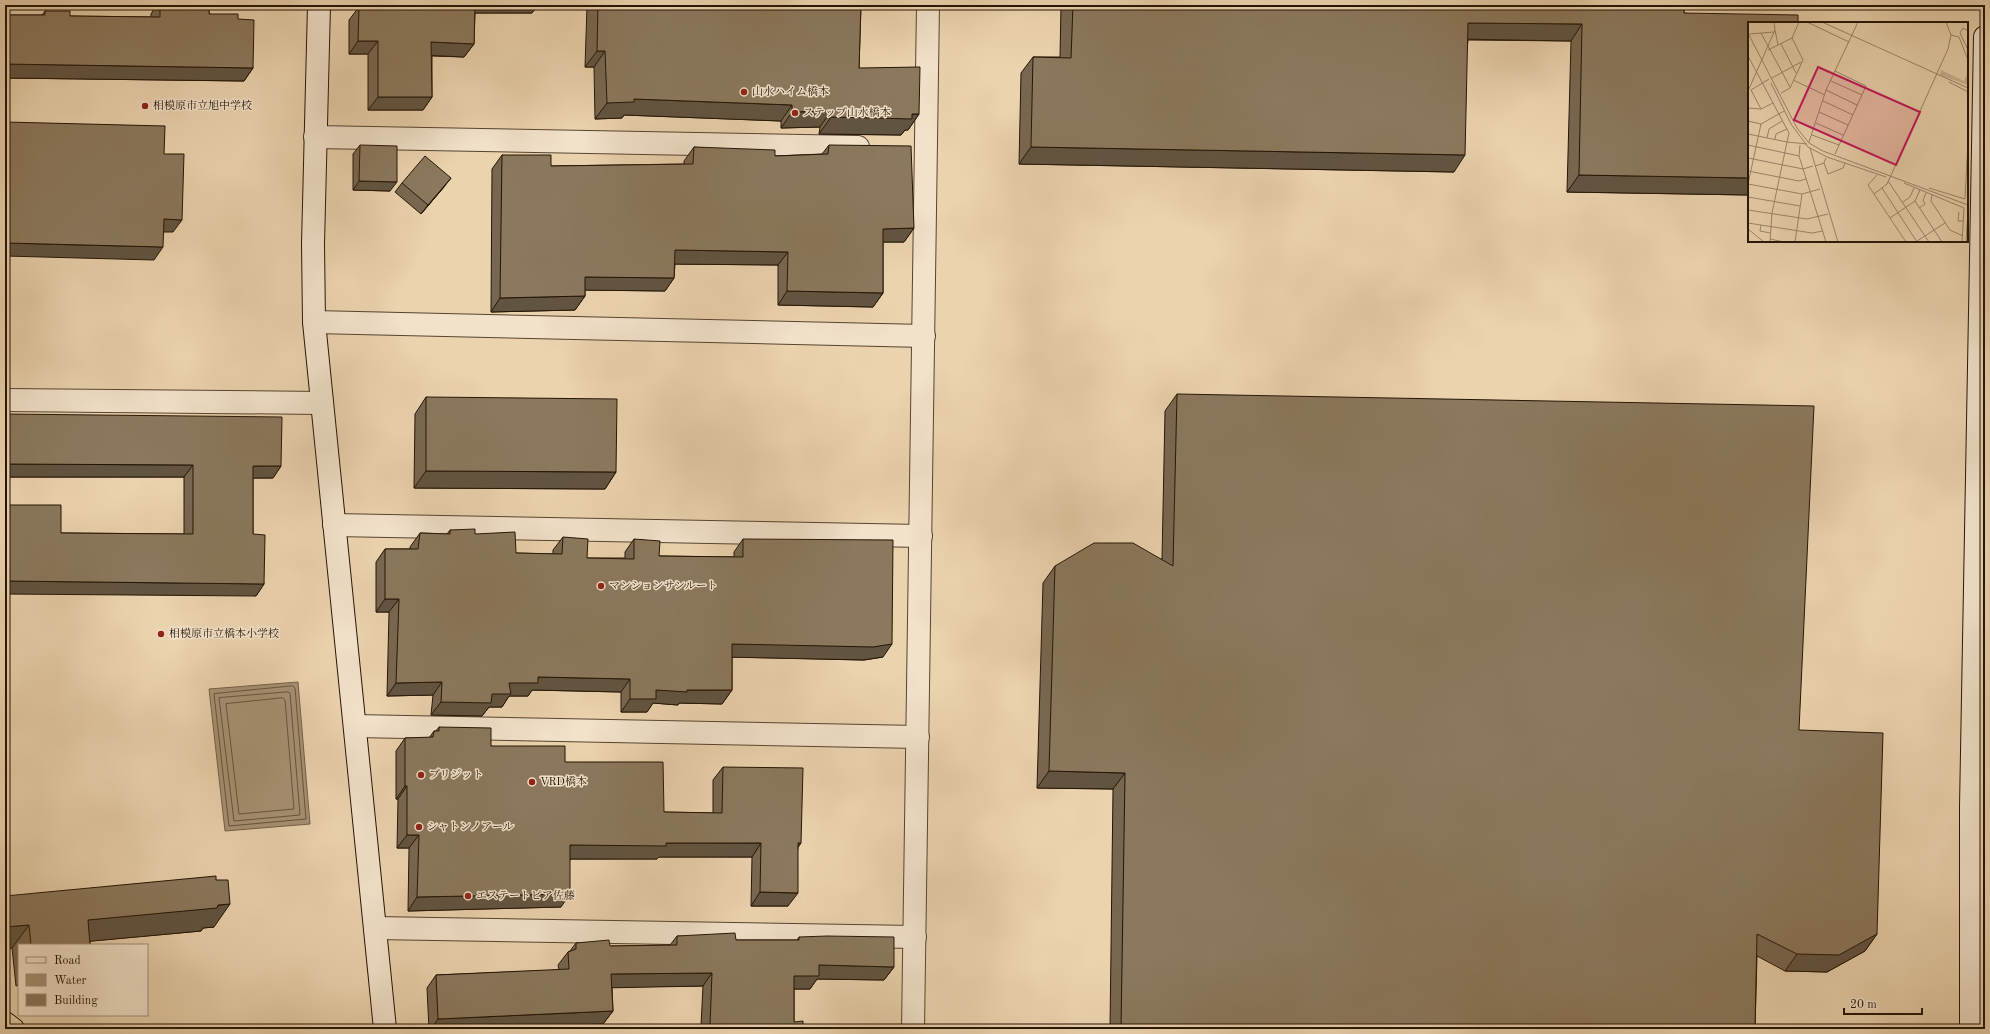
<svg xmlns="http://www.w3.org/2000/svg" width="1990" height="1034" viewBox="0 0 1990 1034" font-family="'Old Standard TT','Noto Serif JP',serif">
<rect width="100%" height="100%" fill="#ebd3ae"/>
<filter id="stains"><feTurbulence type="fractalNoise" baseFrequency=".005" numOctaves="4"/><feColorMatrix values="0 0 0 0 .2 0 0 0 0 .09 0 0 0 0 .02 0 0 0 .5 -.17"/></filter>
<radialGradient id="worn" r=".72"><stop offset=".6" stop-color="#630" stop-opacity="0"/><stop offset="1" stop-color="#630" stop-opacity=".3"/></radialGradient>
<polygon fill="#a79275" stroke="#736048" points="298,682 310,824 225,831 209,689"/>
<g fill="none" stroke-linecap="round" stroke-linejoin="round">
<g stroke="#66543d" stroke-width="1">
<polygon points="293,686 295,688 306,819 229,826 214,694"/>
<polygon points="288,692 290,693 300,815 234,821 219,698"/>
<polygon points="283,698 285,700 294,809 239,814 226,704"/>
</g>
<g stroke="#56442f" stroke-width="24">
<g id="street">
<polyline points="315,137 858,147"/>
<polyline points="314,322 924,336"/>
<polyline points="5,400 322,403"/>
<polyline points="334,525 921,536"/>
<polyline points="355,726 918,737"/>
<polyline points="375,928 915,937"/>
<polyline points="913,1029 928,5"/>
</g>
</g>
<g stroke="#241505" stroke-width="24">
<g id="secondary">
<polyline points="319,5 313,244 314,322 385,1029"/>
<polyline points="1971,1029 1971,807 1985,37"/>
</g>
</g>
<g stroke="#241505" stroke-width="24">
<polyline id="highway" points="5,1023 13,1029"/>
</g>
<use href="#street" stroke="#f2e2ca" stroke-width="22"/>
<use href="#secondary" stroke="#f2e2ca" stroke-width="22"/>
<use href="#highway" stroke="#ebd3ae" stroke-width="22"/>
</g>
<g fill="#786750" stroke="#241505">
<polygon points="155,5 209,5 209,14 238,19 253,68 244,81 5,78 5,15 42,15 45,11 70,16 151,17 151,14 155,7"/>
<polygon points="431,5 861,5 859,68 919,114 908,130 905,130 901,135 819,134 820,127 781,128 781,121 624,115 622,118 595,119 594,67 585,67 587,6 536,7 532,13 475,13 474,44 464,57 432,56 432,97 423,110 368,110 368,54 349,54 349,20 359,7 395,9 429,9 429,8"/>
<polygon points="1061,5 1684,5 1684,13 1749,23 1749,195 1567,192 1571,41 1468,40 1454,172 1019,164 1021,73 1033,57 1060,57"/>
<polygon points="360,145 390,191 353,190 353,154"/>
<polygon points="829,145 914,228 904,242 883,242 883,293 873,307 778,305 778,265 675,264 674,278 665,291 585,290 585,296 575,310 491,312 492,169 502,155 551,166 684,164 684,161 694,147 775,156 822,154"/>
<polygon points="402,183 444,187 421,214 395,192"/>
<polygon points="1177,394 1799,730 1877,934 1865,951 1827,972 1785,971 1757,956 1755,1029 1110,1029 1113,789 1037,788 1043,583 1055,566 1162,559 1165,411"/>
<polygon points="426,397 616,472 605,489 414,488 415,414"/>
<polygon points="5,414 281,466 273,478 253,478 253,534 264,584 256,596 61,533 184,534 184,477 5,477"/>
<polygon points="450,530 475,534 516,553 553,554 553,550 563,537 587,558 625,558 625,552 634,539 659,556 734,557 734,552 743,539 883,657 864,660 732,657 732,690 722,704 679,703 678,705 653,703 647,712 621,712 621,692 532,690 528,696 509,696 502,707 489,707 482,716 431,715 433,695 387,696 389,612 376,612 376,562 385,549 410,549 410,547 420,533 447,534"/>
<polygon points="439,727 491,746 565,762 664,812 713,813 713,780 723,767 798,848 788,906 751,906 752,857 659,857 657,859 570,859 561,907 408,911 409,848 397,848 398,799 396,799 396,751 405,738 429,738 434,731 436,731"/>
<polygon points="5,896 214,927 203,928 201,931 90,941 90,945 19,945 19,985 16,986 12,948 5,949"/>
<polygon points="677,936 736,940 797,940 799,937 894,967 884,980 817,979 810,989 794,989 794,1022 803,1029 684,1029 686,1027 701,1026 703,986 612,987 613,1011 603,1024 493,1029 429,1029 427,988 436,975 559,970 558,965 568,952 570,951 576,943 610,946 670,945"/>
</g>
<g fill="#615441" stroke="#241505">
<polygon points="479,5 588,5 587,6 536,7 532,13 473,13"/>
<polygon points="1468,23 1582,24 1571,41 1457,39"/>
<polygon points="358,41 378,41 368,54 349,54"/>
<polygon points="431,42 474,44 464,57 422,55"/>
<polygon points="597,51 605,51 594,67 585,67"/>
<polygon points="5,64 253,68 244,81 5,78"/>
<polygon points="378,97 432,97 423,110 368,110"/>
<polygon points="634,99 792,105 781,121 624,115 622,118 595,119 607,103"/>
<polygon points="831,111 820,127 781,128 792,112"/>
<polygon points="919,114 908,130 905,130 901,135 819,134 831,117"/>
<polygon points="1031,147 1465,155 1454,172 1019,164"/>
<polygon points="1579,175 1749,178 1749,195 1567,192"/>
<polygon points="451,178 444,187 421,214 428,205"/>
<polygon points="359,181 397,182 390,191 353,190"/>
<polygon points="164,219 182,220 173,232 154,232"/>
<polygon points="914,228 904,242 873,242 883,229"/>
<polygon points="5,243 163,247 154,260 5,256"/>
<polygon points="675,250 788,252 778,265 665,264"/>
<polygon points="585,277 674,278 665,291 575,290"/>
<polygon points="787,291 883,293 873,307 778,305"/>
<polygon points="585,296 575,310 491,312 500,298"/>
<polygon points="5,464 193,465 184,477 5,477"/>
<polygon points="253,466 281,466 273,478 245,478"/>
<polygon points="426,471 616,472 605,489 414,488"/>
<polygon points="5,581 264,584 256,596 5,594"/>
<polygon points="385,599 399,599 389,612 376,612"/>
<polygon points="732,644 892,644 883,657 864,660 723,657"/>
<polygon points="538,677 630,679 621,692 532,690 528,696 509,696 502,707 489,707 482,716 431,715 441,702 492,694 509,683"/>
<polygon points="442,682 433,695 387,696 396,683"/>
<polygon points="656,690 732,690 722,704 679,703 678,705 653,703 647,712 621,712 630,699"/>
<polygon points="1049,771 1125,773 1113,789 1037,788"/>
<polygon points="405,786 407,786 398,799 396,799"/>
<polygon points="407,835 419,835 409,848 397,848"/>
<polygon points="666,843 761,843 752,857 659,857 657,859 560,859 570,845"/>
<polygon points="798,843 801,843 792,857"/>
<polygon points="760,892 798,893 788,906 751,906"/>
<polygon points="570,894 561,907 408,911 417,897"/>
<polygon points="230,904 214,927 203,928 201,931 72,943 88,920"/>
<polygon points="29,925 12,948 5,949 5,927"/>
<polygon points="1877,934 1865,951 1827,972 1785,971 1797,954"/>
<polygon points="819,965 894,967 884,980 817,979 810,989 784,989 794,976"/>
<polygon points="712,973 703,986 602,988 611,974"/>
<polygon points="613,1011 603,1024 493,1029 431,1029 438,1019"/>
</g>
<g fill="#8b785d" stroke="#241505">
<polygon points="160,5 209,5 209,14 238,14 238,19 254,20 253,68 5,64 5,15 45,15 45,11 70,11 70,16 160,17"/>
<polygon points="438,5 475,5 474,44 431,42 432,97 378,97 378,41 358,41 359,7 395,6 395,9 438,9"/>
<polygon points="598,5 861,5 859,68 920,67 919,114 912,114 912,119 831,117 831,111 792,112 792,105 634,99 634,102 607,103 605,51 597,51"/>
<polygon points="1073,5 1684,5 1684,13 1798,15 1798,23 1749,23 1749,178 1579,175 1582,24 1468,23 1465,155 1031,147 1033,57 1071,58"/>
<polygon points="5,122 165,126 164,154 184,154 182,220 164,219 163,247 5,243"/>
<polygon points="360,145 397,146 397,182 359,181"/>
<polygon points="829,145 911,146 914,228 883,229 883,293 787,291 788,252 675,250 674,278 585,277 585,296 500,298 502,155 551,155 551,166 693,164 694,147 775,150 775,156 828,154"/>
<polygon points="425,156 451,178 428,205 402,183"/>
<polygon points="1177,394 1814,406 1799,730 1883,733 1877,934 1839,955 1797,954 1757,934 1755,1029 1121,1029 1125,773 1049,771 1055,566 1094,543 1133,543 1173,566"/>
<polygon points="426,397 617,399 616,472 426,471"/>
<polygon points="5,414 282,417 281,466 253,466 253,534 265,535 264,584 5,581 5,505 61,505 61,533 193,534 193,465 5,464"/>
<polygon points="475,529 475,534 515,532 516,553 562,554 563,537 588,539 587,558 634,559 634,539 660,541 659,556 743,557 743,539 893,540 892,644 873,647 732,644 732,690 687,690 687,692 656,690 656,699 630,699 630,679 538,677 538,683 509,683 511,694 492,694 491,703 441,702 442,682 396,683 399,599 385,599 385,549 418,549 420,533 450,534 450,530"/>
<polygon points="439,727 491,728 491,746 565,746 565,762 663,762 664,812 722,813 723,767 803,768 801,843 798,843 798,893 760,892 761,843 666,843 666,846 570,845 570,894 417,897 419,835 407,835 407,786 405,786 405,738 433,737 434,731 439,731"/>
<polygon points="216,876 216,880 228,880 230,904 218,905 217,908 88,920 90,945 31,945 29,925 5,927 5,896"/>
<polygon points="735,933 736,940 799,940 799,937 827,936 894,937 894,967 819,965 819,976 794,976 794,1022 803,1021 803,1029 686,1029 686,1027 710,1026 712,973 611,974 613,1011 438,1019 436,975 569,969 568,952 576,949 576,943 609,940 610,946 677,945 677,936"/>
</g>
<g fill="#8f2418" stroke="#f2e2ca" stroke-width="1.5">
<circle cx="744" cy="92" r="4"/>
<circle cx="145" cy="106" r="4"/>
<circle cx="795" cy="113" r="4"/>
<circle cx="601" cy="586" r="4"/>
<circle cx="161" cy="634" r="4"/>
<circle cx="421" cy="775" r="4"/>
<circle cx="532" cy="782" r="4"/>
<circle cx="419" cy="827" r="4"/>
<circle cx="468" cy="896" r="4"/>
</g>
<g text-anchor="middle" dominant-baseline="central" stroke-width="3" stroke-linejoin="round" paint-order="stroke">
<g font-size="11" fill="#241505" stroke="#f2e2ca" text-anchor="start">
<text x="752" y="92">山水ハイム橋本</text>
<text x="153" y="106">相模原市立旭中学校</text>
<text x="803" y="113">ステップ山水橋本</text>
<text x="609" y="586">マンションサンルート</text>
<text x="169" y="634">相模原市立橋本小学校</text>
<text x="429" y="775">ブリジット</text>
<text x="540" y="782">VRD橋本</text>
<text x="427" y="827">シャトンノアール</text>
<text x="476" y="896">エステートピア佐藤</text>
</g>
</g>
<g transform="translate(1748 22)">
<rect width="220" height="220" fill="#ebd3ae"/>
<path d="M193 48 216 59 220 50V63L192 53Z" fill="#c9b391"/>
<path fill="none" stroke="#9b876a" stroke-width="1" d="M59 0 101 20M74 0 220 66M27 8 30 23M220 9 215 6 212 11 220 28M0 11 49 106 61 121 75 129 220 183M13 11 42 65M1 12 26 10M203 13 211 15 220 38M33 22 48 51M20 28 44 16 51 0M0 34 41 111 39 120 0 112M24 56 53 40M45 58 77 73M83 59 114 73M201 60 220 70M23 61 43 102 60 125 79 135 138 155M78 68 109 83M0 69 27 8 26 0M33 71 42 66 55 38 44 16M75 79 105 93M0 86 13 87 25 81M13 87 3 68 21 57M71 90 100 103M0 99 13 102M68 101 95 113M64 113 91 123M19 116 21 107 34 99M27 117 28 112 39 107M61 120 78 68 110 0M0 123 51 134M52 123 51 134 78 220M62 126 90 220M87 132 118 64 87 49M0 136 55 147 65 144M76 141 80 152 95 146 97 141M67 144 76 141 78 136M0 149 51 159 58 157M129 153 120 163 158 220M140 159 181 220M156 161 216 186 214 220M0 162 13 102 36 89M0 162 54 172 72 167M134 166 169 220M181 166 217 177 220 119M172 168 167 179 194 220M126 172 139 162 200 27 203 13 198 0M184 173 183 179 202 208 215 214M0 175 52 184M155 180 162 175 166 166M171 186 177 182 175 178 178 171M0 188 59 197 80 192M211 190 210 199H216M142 196 167 179M0 201 64 211 75 209M13 203 12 209 22 211M0 207 16 220M22 217 36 220M169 219 197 201M22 220 24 191 39 120 59 122M47 220 54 172M218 220 220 189"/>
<path fill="#c2185b" fill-opacity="0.15" stroke="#c2185b" stroke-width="2" d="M70 45 172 90 148 143 46 98Z"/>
<rect width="220" height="220" fill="none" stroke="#241505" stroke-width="2"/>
</g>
<rect width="1990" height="1034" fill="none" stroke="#ebd3ae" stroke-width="20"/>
<rect x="6" y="6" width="1978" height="1022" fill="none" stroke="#241505" stroke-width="2"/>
<rect x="10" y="10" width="1970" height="1014" fill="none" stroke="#241505"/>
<rect x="18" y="944" width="130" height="72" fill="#f2e2ca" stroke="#a0907b"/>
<rect x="26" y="957" width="20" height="6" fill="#f2e2ca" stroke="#a0907b"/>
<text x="54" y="964" font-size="12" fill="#241505">Road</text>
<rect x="26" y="974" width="20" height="12" fill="#a79275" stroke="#a0907b"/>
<text x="54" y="984" font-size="12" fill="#241505">Water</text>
<rect x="26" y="994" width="20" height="12" fill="#8b785d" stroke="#a0907b"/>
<text x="54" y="1004" font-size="12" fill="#241505">Building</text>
<path d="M1844 1008v6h78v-6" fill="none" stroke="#241505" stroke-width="2"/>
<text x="1850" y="1008" font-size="12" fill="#241505" stroke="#f2e2ca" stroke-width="3" paint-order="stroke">20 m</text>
<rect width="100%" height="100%" filter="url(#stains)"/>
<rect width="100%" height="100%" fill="url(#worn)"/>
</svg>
